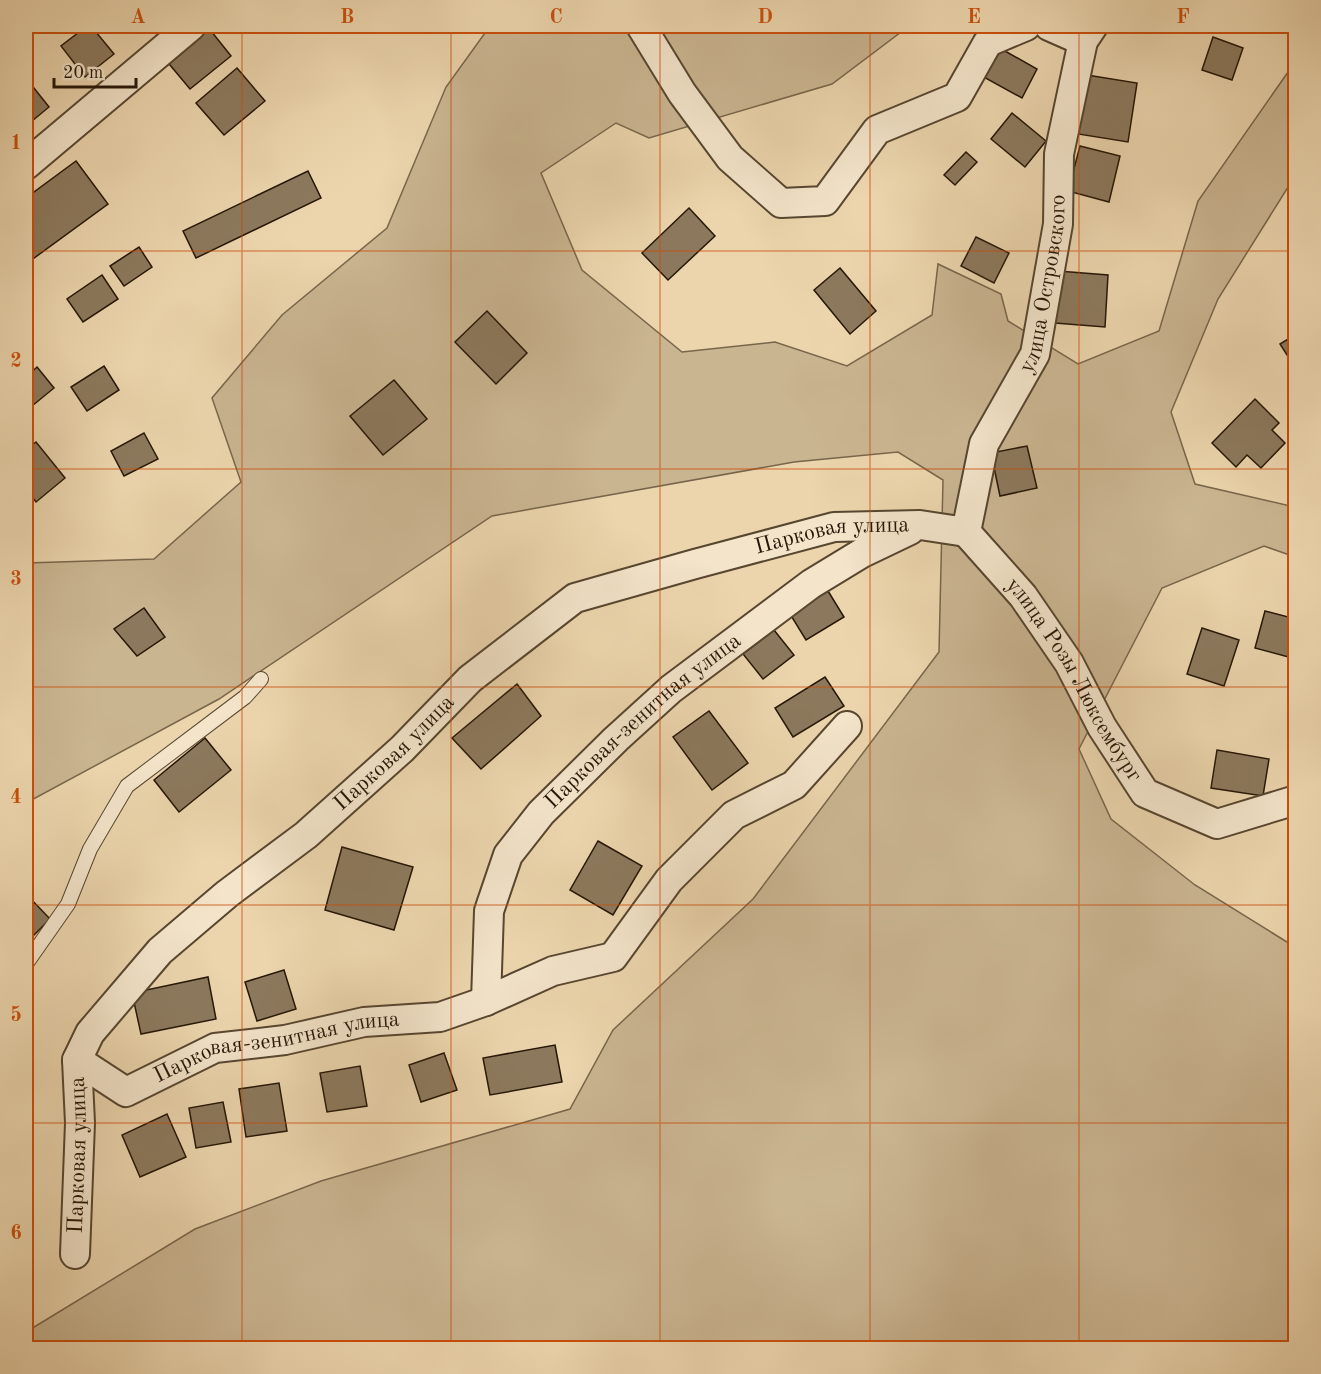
<svg xmlns="http://www.w3.org/2000/svg" width="1321" height="1374" viewBox="0 0 1321 1374" font-family="'Old Standard TT',serif">
<rect width="100%" height="100%" fill="#ecd5ad"/>
<filter id="stains"><feTurbulence type="fractalNoise" baseFrequency=".00333" numOctaves="4"/><feColorMatrix values="0 0 0 0 .2 0 0 0 0 .09 0 0 0 0 .02 0 0 0 .5 -.17"/></filter>
<radialGradient id="worn" r=".72"><stop offset=".6" stop-color="#630" stop-opacity="0"/><stop offset="1" stop-color="#630" stop-opacity=".3"/></radialGradient>
<polygon fill="#cab591" stroke="#78664c" stroke-width="1.5" points="490,26 909,26 832,84 649,138 616,123 541,173 582,270 682,352 775,342 847,366 932,315 938,264 1001,294 1008,321 1078,364 1159,331 1198,201 1295,62 1295,176 1218,299 1171,412 1195,484 1295,507 1295,557 1264,546 1162,588 1079,749 1111,819 1195,885 1295,947 1295,1348 26,1348 26,1332 195,1229 321,1181 570,1109 613,1030 753,899 939,652 943,480 898,452 794,462 492,516 219,699 26,803 26,563 154,559 241,482 212,398 282,315 387,228 446,87"/>
<g fill="#8c795d" stroke="#251607" stroke-width="1.5">
<polygon points="87,26 91,26 114,54 85,77 61,46"/>
<polygon points="207,26 231,56 190,89 165,59"/>
<polygon points="1213,37 1243,48 1232,80 1202,70"/>
<polygon points="996,46 1037,69 1022,98 980,75"/>
<polygon points="237,68 265,101 224,135 196,103"/>
<polygon points="1087,75 1137,83 1128,142 1078,134"/>
<polygon points="26,78 49,107 26,126"/>
<polygon points="1012,113 1046,141 1025,167 991,139"/>
<polygon points="1080,146 1120,156 1109,202 1068,191"/>
<polygon points="966,152 977,162 955,185 944,175"/>
<polygon points="76,161 108,204 26,264 26,198"/>
<polygon points="308,171 321,198 196,258 183,231"/>
<polygon points="689,208 715,236 668,280 642,253"/>
<polygon points="976,237 1009,253 994,283 961,266"/>
<polygon points="139,247 152,267 124,286 110,266"/>
<polygon points="840,268 876,311 850,334 814,290"/>
<polygon points="1058,271 1108,275 1105,327 1055,323"/>
<polygon points="102,275 118,299 83,322 67,299"/>
<polygon points="487,311 527,353 496,384 455,342"/>
<polygon points="1296,334 1296,369 1280,344"/>
<polygon points="104,366 119,390 87,411 71,387"/>
<polygon points="37,367 54,388 32,406 26,398 26,377"/>
<polygon points="394,380 427,419 383,455 350,416"/>
<polygon points="1255,399 1279,423 1272,430 1285,443 1261,468 1247,455 1236,467 1212,443"/>
<polygon points="144,433 158,459 124,476 111,451"/>
<polygon points="36,442 65,478 36,502 26,489 26,450"/>
<polygon points="1027,446 1037,488 1000,496 991,453"/>
<polygon points="828,591 844,617 806,640 790,614"/>
<polygon points="144,608 165,637 137,656 114,629"/>
<polygon points="1265,611 1296,619 1296,659 1255,648"/>
<polygon points="1202,628 1239,640 1224,686 1187,674"/>
<polygon points="774,630 794,655 763,679 743,654"/>
<polygon points="825,677 844,706 793,737 775,708"/>
<polygon points="517,684 541,716 481,769 452,738"/>
<polygon points="709,711 748,763 712,790 673,737"/>
<polygon points="205,738 231,770 179,812 154,780"/>
<polygon points="1217,750 1269,759 1263,796 1211,788"/>
<polygon points="598,841 642,866 613,915 570,890"/>
<polygon points="342,847 413,867 394,930 325,910"/>
<polygon points="29,897 50,919 26,943 26,900"/>
<polygon points="284,970 296,1009 257,1021 245,982"/>
<polygon points="208,977 216,1019 141,1034 132,993"/>
<polygon points="555,1045 562,1082 490,1095 483,1058"/>
<polygon points="444,1053 457,1090 421,1102 409,1065"/>
<polygon points="360,1066 367,1106 327,1112 320,1073"/>
<polygon points="279,1083 287,1131 246,1137 239,1089"/>
<polygon points="223,1102 231,1142 196,1148 189,1108"/>
<polygon points="167,1114 186,1157 140,1177 122,1135"/>
</g>
<g fill="none" stroke-linecap="round" stroke-linejoin="round">
<g stroke="#574630" stroke-width="16">
<polyline id="lane" points="26,964 68,904 90,849 127,786 245,697 261,679"/>
</g>
<g stroke="#574630" stroke-width="32">
<g id="street">
<polyline points="641,26 682,93 730,158 781,203 825,201 877,130 957,97 988,42 1026,26"/>
<polyline points="1049,26 1083,41"/>
<polyline points="26,165 191,26"/>
<path id="s1" d="M966 532 984 444 1035 354 1058 224 1059 154 1083 41 1093 26"/>
<path id="s2" d="M966 532 1023 596 1069 663 1102 727 1145 793 1217 824 1296 800"/>
<path id="s3" d="M486 1001 489 911 508 855 541 813 616 739 671 689 811 584 862 553 910 530"/>
<path id="s4" d="M77 1060 126 1092 215 1048 285 1040 364 1022 440 1017 486 1001 553 971 613 957 669 880 734 815 794 785 847 726"/>
<path id="s5" d="M75 1254 80 1123 77 1060 90 1033 160 951 227 894 306 835 402 749 470 679 575 598 695 564 834 527 920 525 966 532"/>
</g>
</g>
<use href="#lane" stroke="#f3e4ca" stroke-width="14"/>
<use href="#street" stroke="#f3e4ca" stroke-width="28"/>
</g>
<path fill="none" stroke="#cb4f0b" stroke-width="1.5" stroke-opacity="0.55" d="M242 26V1348M451 26V1348M660 26V1348M870 26V1348M1079 26V1348M26 251H1296M26 469H1296M26 687H1296M26 905H1296M26 1123H1296"/>
<g text-anchor="middle" dominant-baseline="central" stroke-width="4.5" stroke-linejoin="round" paint-order="stroke">
<g font-size="22" fill="#251607" stroke="#f3e4ca">
<text stroke="none"><textPath href="#s1" startOffset="264">улица Островского</textPath></text>
<text stroke="none"><textPath href="#s5" startOffset="1143">Парковая улица</textPath></text>
<text stroke="none"><textPath href="#s2" startOffset="184">улица Розы Люксембург</textPath></text>
<text stroke="none"><textPath href="#s3" startOffset="340">Парковая-зенитная улица</textPath></text>
<text stroke="none"><textPath href="#s5" startOffset="639">Парковая улица</textPath></text>
<text stroke="none"><textPath href="#s4" startOffset="218">Парковая-зенитная улица</textPath></text>
<text stroke="none"><textPath href="#s5" startOffset="99">Парковая улица</textPath></text>
</g>
</g>
<rect width="1321" height="1374" fill="none" stroke="#ecd5ad" stroke-width="66"/>
<path d="M54 78v9h82v-9" fill="none" stroke="#251607" stroke-width="3"/>
<text x="63" y="78" font-size="18" fill="#251607" stroke="#f3e4ca" stroke-width="4.5" paint-order="stroke">20 m</text>
<rect x="33" y="33" width="1255" height="1308" fill="none" stroke="#cb4f0b" stroke-width="2"/>
<g font-size="20" text-anchor="middle" font-weight="bold" fill="#cb4f0b">
<text x="138" y="23">A</text>
<text x="347" y="23">B</text>
<text x="556" y="23">C</text>
<text x="765" y="23">D</text>
<text x="974" y="23">E</text>
<text x="1183" y="23">F</text>
<text x="16" y="149">1</text>
<text x="16" y="367">2</text>
<text x="16" y="585">3</text>
<text x="16" y="803">4</text>
<text x="16" y="1021">5</text>
<text x="16" y="1239">6</text>
</g>
<rect width="100%" height="100%" filter="url(#stains)"/>
<rect width="100%" height="100%" fill="url(#worn)"/>
</svg>
